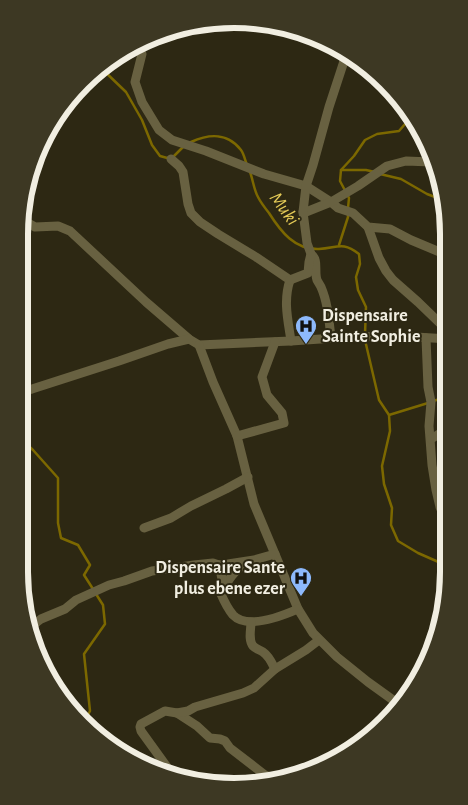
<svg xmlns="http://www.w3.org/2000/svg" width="468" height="805" viewBox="0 0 468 805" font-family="'Alegreya Sans',sans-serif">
<rect width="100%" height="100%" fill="#2d2813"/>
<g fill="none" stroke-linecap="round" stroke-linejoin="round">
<g stroke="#7c6800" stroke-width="2.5">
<polyline points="101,68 126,92 142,120 152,145 160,156 171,159 184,146"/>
<path d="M191 142C209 134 227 132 241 150 244 154 245 160 247 165"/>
<polyline points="341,170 366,170 375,172"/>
<path d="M250 172C253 180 254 190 258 197 261 203 265 208 269 213 281 232 295 250 319 249 338 248 342 241 359 254L360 264 356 277 358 290 366 307 365 334"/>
<polyline points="380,174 401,179 427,194 443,200"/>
<polyline points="348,208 349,198 340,181 341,170 354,156 365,140 377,134 399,131 411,117"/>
<polyline points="339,245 348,217 348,214"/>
<polyline points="365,340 379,400 389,415 390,431 382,466 384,484 392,508 391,525 398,541 418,553 443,564 449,565"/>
<polyline points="433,401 440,399 449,401"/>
<polyline points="389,415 428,403"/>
<polyline points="19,437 33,450 58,478 58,523 61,538 78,545 90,565 84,575 93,589"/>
<polyline points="84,722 90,711 84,654 105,624 103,605 96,594"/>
</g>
<g stroke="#686141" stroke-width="9">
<polyline points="142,54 135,82 142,102 159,130 172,140 206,151 264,174 306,186 331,202 338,208 353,213 368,227 390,229 411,240 449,256"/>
<path d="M171 159 179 166 183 172 188 204 191 213 200 222 218 234 256 257 290 280C283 301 288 320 291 341"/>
<polyline points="303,212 306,212 331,202 358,186 387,166 406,161 431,162"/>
<polyline points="19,220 28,223 35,227 58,226 70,231 146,302 189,339 199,345 291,341 350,337 399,336 449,339"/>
<polyline points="368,227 379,258 386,271 393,280 418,302 449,332"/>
<path d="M311 254C319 260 314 271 317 280 318 282 320 285 321 287 328 303 329 321 331 338"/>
<polyline points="290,280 308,273 309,262 311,254 307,243 303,212 306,186 313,165 329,107 347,52"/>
<polyline points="426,338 428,387 431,402 429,426 432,465 436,490 440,507 449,528"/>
<polyline points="199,345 213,382 237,436 254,504 298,609 313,633 337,657 368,682 400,705"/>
<polyline points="19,392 32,389 119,361 168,344 189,339"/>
<polyline points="237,436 284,423 282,413 267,395 262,377 275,342"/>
<polyline points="431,439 439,434 449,432"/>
<polyline points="144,528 171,518 191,506 226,489 248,477"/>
<path d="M247 563C234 570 228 580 221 594 224 601 228 609 233 615 247 630 282 616 298 609"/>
<polyline points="219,565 224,588"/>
<path d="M251 622C251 629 248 640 253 646 256 649 260 650 263 652 269 656 272 663 275 669"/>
<polyline points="28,629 41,619 65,609 76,600 109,585 124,581 152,571 194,565 213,563 219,565 228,564 254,560 275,554"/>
<polyline points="177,713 197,726 210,738 220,739 225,741 230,748 265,775 276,779"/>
<polyline points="175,778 141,731 140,727 141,724 165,711 177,713 188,711 195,707 243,693 254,688 275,669 306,650 319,640"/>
</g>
</g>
<defs>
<g id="hospital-pin" transform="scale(1.125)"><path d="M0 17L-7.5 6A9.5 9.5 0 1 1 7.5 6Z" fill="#8db9fc" stroke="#2d2813"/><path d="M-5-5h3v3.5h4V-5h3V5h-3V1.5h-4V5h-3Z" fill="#111"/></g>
</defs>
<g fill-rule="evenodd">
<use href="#hospital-pin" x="306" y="326"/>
<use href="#hospital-pin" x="301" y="578"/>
</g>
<g text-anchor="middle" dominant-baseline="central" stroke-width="4" stroke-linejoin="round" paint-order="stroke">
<g font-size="18" font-weight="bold" fill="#f1eee1" stroke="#2d2813" text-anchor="start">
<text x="322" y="316">Dispensaire<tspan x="322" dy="21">Sainte Sophie</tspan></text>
<text x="285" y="568" text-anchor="end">Dispensaire Sante<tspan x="285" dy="21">plus ebene ezer</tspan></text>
</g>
<g font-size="19" font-style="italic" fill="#e5cb57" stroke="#2d2813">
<text transform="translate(284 209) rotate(54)">Muki</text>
</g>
</g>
<path d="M0 0H468V805H0ZM234 28H234A206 206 0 0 1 440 234V572A206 206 0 0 1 234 778H234A206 206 0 0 1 28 572V234A206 206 0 0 1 234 28Z" fill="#3d3823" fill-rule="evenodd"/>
<path fill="none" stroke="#f1eee1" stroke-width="6" d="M234 28H234A206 206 0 0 1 440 234V572A206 206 0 0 1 234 778H234A206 206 0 0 1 28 572V234A206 206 0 0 1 234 28Z"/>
</svg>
